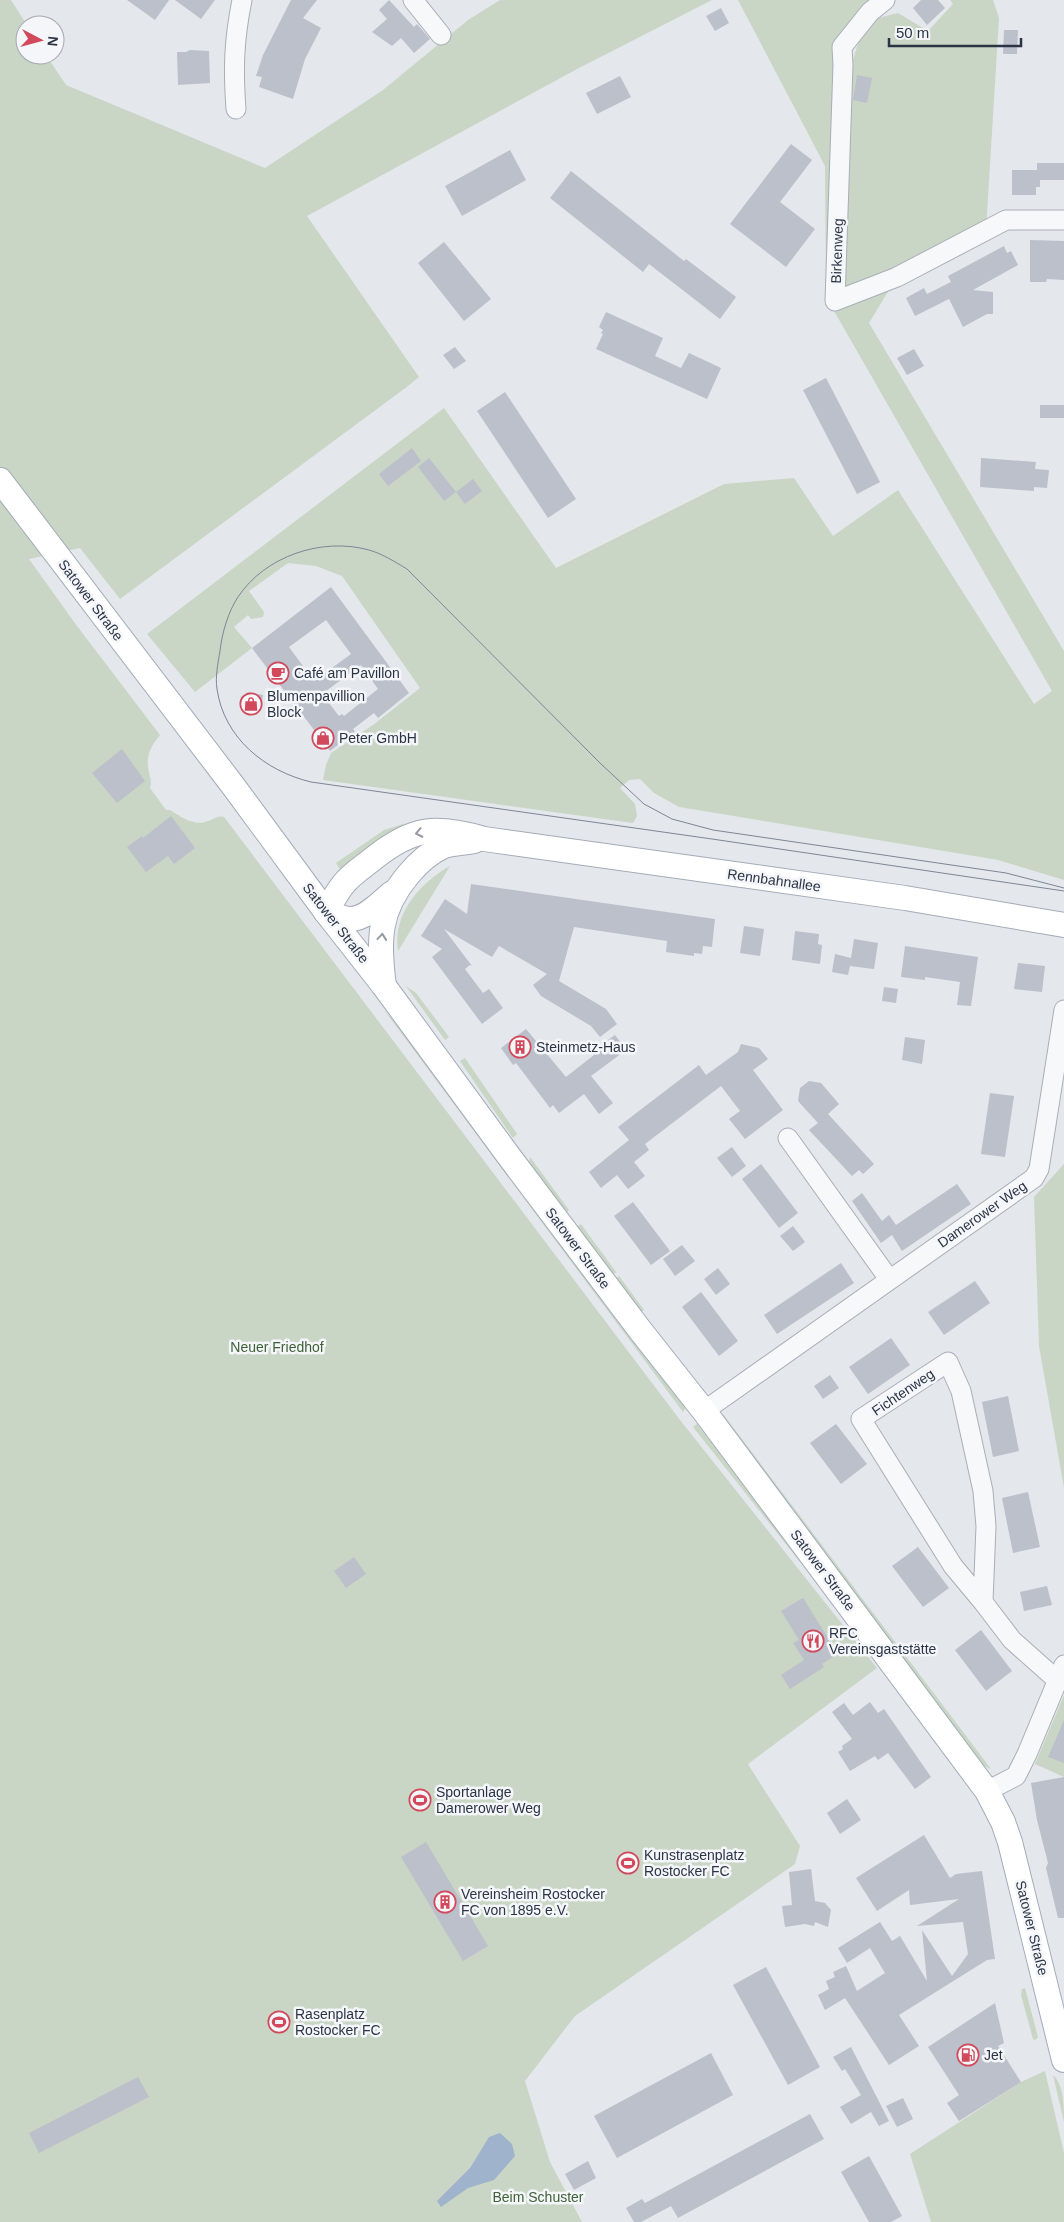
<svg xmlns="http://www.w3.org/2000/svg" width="1064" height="2222" viewBox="0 0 1064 2222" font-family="Arial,sans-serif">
<rect width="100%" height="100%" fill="#e4e7ec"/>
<g fill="#c9d6c5">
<path d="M0 0H11L27 25H25V55H46L66 85 265 168 383 90 468 20 500 0H712L577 69 307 216 419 377 404 389 120 599 80 548 29 559 77 626 160 735C151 746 145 756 149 772 150 779 152 781 150 788L166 810H170C181 817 195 827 208 821 214 819 218 815 224 817L680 1420 877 1668 748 1764 800 1846 795 1864 575 2016 525 2081 550 2162 582 2222H0Z"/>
<polygon points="738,0 881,0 849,35 838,109 860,37 874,19 898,13 928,31 953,4 950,0 993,0 999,18 986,230 897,277 869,323 1064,651 1064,880 998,860 679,807 654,793 640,779 629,780 620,788 635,804 637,816 633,823 323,780 326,765 331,753 373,725 420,688 342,576 316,566 288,563 249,591 264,612 263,617 251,619 248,615 234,627 252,648 195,692 147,634 444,408 556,568 724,484 794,478 833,536 898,490 1034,704 1052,691 830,304 826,287 825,166"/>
<polygon points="406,823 386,835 340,869 336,863 384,830"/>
<path d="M450 866 398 951C392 914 420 883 450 866Z"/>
<polygon points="406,986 416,993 449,1037 445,1040"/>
<polygon points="384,1010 421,1050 686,1407 683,1412"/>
<polygon points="465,1058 517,1134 513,1138 460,1061"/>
<polygon points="530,1157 569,1210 565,1214 529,1166"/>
<polygon points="1064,1164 1064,1488 1039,1346 1034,1197"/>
<polygon points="581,1224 616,1272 612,1276 576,1228"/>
<polygon points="619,1276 644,1310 640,1313 615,1279"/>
<polygon points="723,1414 991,1769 982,1765 723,1421"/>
<polygon points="697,1424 865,1638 866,1645 693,1427"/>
<polygon points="1064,1695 1064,1777 1035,1764"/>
<polygon points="1025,1988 1038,2037 1035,2040 1033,2039 1021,1995 1022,1989"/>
<polygon points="1045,2071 1064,2153 1064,2222 931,2222 910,2154 1021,2082"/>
<path d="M1053 2075C1064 2085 1064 2107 1064 2122Z"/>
</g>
<polygon fill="#9fb4cc" points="500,2133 512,2144 515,2156 494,2180 468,2188 441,2207 437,2201 470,2168 489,2137"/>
<g fill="#bbc0ca" fill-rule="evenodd">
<polygon points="127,0 169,0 155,20"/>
<polygon points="175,0 215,0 201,19"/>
<polygon points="291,0 317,0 303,18 321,28 305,59 293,99 259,87 262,77 256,76 263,55"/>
<polygon points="389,0 414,27 417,24 430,39 414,53 401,38 392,46 372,32 387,19 379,10"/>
<polygon points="921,0 938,0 945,8 927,25 913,8"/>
<polygon points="721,8 729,23 715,31 706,16"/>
<polygon points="1004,30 1018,30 1017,54 1003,54"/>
<polygon points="190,50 209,51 210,83 178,85 177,52 186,52"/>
<polygon points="857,75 872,78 867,103 853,100"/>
<polygon points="620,76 631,97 597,114 586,93"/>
<polygon points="791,144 812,160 780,202 815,229 786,267 730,224"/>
<polygon points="510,150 526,180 462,216 445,186"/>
<polygon points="1037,163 1064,163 1064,180 1040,180 1040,187 1036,187 1036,195 1012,195 1012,170 1037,170"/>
<polygon points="571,171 684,261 686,259 736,297 720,319 649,264 643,272 550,198"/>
<polygon points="1030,240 1064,241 1064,280 1047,279 1046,282 1030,282"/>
<polygon points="444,242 491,299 464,321 418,263"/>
<polygon points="1004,246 1007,253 1011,251 1018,265 973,290 993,292 993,314 987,314 963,327 949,299 915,316 906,298 924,288 927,294 951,282 948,276"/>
<polygon points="606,312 663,338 655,356 681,368 689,353 721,368 707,399 596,349 603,334 601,333 603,330 599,327"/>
<polygon points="455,347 466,361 454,369 443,355"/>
<polygon points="914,349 924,366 907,375 897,358"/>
<polygon points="826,378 880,482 857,494 803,390"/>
<polygon points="505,392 576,499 548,518 477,411"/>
<rect x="1040" y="405" width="24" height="13"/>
<polygon points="412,448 421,461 388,486 379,474"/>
<polygon points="429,458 456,492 444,501 418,467"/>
<polygon points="981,458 1036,462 1035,469 1049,470 1047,488 1034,487 1034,491 980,487"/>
<polygon points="473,479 482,491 465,504 456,492"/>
<path d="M331 587 409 693 378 718 374 713 353 729 355 732 330 751 252 648ZM326 620 351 654 314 681 289 647ZM361 665 378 689 344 716 342 714 339 716 322 694Z"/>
<polygon points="248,692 263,695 261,710 253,715 244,713 240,706 241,697"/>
<polygon points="122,749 145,781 117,803 92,773"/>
<polygon points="171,816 195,848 174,864 168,856 146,872 127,847 142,836 143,838"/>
<polygon points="471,884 715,919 712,947 703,946 702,954 694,953 694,956 666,952 667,941 574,927 559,981 606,1009 617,1024 600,1037 591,1026 541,996 533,985 547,974 499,946 492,957 444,929 472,966 470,965 465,969 483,993 489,989 503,1008 482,1024 432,957 442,949 421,936 445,899 467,914"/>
<polygon points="744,926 764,929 760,956 740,953"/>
<polygon points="795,931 819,934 818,944 822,945 820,964 792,960"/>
<polygon points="854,939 878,943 874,969 850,966 848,975 832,972 835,954 851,958"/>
<polygon points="905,946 978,957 971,1006 957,1005 960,982 925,977 925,980 901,977"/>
<polygon points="1018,963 1045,966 1042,992 1014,989"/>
<polygon points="884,987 898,989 896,1003 882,1001"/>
<polygon points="526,1029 566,1077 594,1055 591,1052 615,1035 626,1050 591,1076 613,1103 599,1114 584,1094 559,1113 553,1105 550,1108 516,1063 513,1065 501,1048"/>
<polygon points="905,1037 925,1040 922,1064 902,1060"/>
<polygon points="741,1044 759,1048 768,1059 753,1070 783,1110 745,1139 729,1119 740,1111 721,1086 645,1144 649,1150 634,1162 645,1176 628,1189 617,1175 601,1188 589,1172 629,1140 618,1127 699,1065 706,1075 738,1052"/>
<polygon points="809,1081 821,1083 839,1104 828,1114 874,1164 863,1174 859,1170 852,1176 809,1130 818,1123 798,1101 800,1088"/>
<polygon points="990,1093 1014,1096 1005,1157 981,1154"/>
<polygon points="732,1147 746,1166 732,1177 717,1158"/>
<polygon points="761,1164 798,1213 779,1228 742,1179"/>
<polygon points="957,1184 971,1204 902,1251 892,1235 881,1243 852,1201 862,1193 882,1221 889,1215 896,1225"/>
<polygon points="633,1202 670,1251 651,1265 614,1216"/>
<polygon points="793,1226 805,1242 793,1251 780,1236"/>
<polygon points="682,1245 695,1261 675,1276 663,1259"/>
<polygon points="841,1263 854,1283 777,1334 764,1315"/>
<polygon points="718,1268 730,1284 716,1295 704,1279"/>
<polygon points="975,1281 990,1303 944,1335 928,1312"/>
<polygon points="701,1292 738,1341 719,1356 682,1307"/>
<polygon points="891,1338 910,1365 868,1394 849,1367"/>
<polygon points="830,1375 839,1388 823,1399 814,1386"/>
<polygon points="1008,1396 1019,1451 993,1457 982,1402"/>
<polygon points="836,1424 867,1464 841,1484 810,1443"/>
<polygon points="1028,1492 1040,1547 1013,1553 1002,1498"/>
<polygon points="918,1547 949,1588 923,1607 892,1566"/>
<polygon points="354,1557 366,1574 346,1588 334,1571"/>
<polygon points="1047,1586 1052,1605 1024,1611 1020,1592"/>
<polygon points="803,1598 838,1654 822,1664 824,1667 790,1689 781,1675 804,1660 793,1643 799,1640 781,1611"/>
<polygon points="981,1630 1012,1671 986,1691 955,1650"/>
<polygon points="870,1702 878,1713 884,1709 931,1777 915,1789 888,1753 878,1760 875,1756 850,1771 838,1752 843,1749 842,1746 852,1739 832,1712 844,1703 853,1715"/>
<polygon points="1064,1720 1064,1763 1048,1757"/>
<polygon points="1064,1777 1064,1918 1058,1918 1046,1868 1048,1863 1037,1820 1031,1783"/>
<polygon points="847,1799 861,1820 840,1834 827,1813"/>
<polygon points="924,1835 950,1878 956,1874 982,1871 995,1959 987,1960 899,2015 919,2046 889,2065 845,1998 825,2010 818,1995 829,1989 826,1981 835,1977 833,1972 846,1966 857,1991 885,1973 870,1948 847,1963 838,1948 880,1922 892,1941 900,1936 927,1981 922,1930 952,1976 968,1954 963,1922 917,1926 959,1899 910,1905 909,1890 877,1911 856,1878"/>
<polygon points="426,1842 488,1946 463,1961 401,1857"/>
<polygon points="811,1869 815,1901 825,1903 831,1910 828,1927 815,1922 814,1926 805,1924 785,1927 782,1906 792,1905 789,1872"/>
<polygon points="766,1967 820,2067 788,2085 733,1985"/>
<polygon points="995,2003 1004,2043 998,2046 1021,2082 959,2121 947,2103 959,2095 928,2047"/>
<polygon points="851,2047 889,2121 879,2126 871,2112 851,2124 840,2107 861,2095 845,2069 842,2071 833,2057"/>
<polygon points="711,2053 733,2095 617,2158 594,2116"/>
<polygon points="138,2077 149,2097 39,2153 29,2133"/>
<polygon points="903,2098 913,2119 897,2127 886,2106"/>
<polygon points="810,2114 824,2139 678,2218 671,2206 641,2222 634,2222 626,2208 642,2199 645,2203"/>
<polygon points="869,2156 902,2216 891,2222 869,2222 841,2172"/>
<polygon points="588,2161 596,2178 574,2190 565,2174"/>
</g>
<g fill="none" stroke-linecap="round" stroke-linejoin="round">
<g stroke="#a9aeb7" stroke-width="21">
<g id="minor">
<polyline points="413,0 441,35"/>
<polyline points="885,0 870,12 842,47 843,65 835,301 897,277 1006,220 1064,220"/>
<path d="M236 109C233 68 234 40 242 0"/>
<polyline points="788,1138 889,1279"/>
<polyline points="704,1411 1034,1178 1039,1169 1064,1010"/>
<polyline points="983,1602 953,1566 861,1419 948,1362 961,1391 983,1491 986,1526 983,1602 1012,1640 1057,1680"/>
<polyline points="987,1791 1016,1776 1027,1754 1064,1665"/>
</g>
</g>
<g stroke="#a3abb8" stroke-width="26">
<g id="major">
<polyline points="0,480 234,787 326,912 384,986 508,1155 640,1330 704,1411 987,1791 1003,1822 1010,1842 1064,2060"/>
<path d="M326 912C331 903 336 894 342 886 350 875 363 867 374 858 413 827 436 825 484 839L905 898 1064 925"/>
<path d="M326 912C333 914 341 918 349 919 365 920 381 902 392 893"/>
<path d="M384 986C378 941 378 911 408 875 418 863 430 852 444 846 453 843 465 843 474 841"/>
</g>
</g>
<use href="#minor" stroke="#f7f8fa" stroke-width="19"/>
<use href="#major" stroke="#fff" stroke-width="24"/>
<path stroke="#7d8696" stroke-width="1" d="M1064 888 1006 873 713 830 672 819 644 804 600 763 407 569C395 562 383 554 369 550 322 537 265 556 238 597 228 612 222 633 220 651 218 663 215 677 217 689 224 738 265 771 311 782L712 839 1064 891"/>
</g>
<defs><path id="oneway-chevron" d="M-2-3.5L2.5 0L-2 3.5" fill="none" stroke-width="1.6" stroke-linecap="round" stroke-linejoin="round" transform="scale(1.25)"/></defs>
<g stroke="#959aa2">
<use href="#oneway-chevron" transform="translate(419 833) rotate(168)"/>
<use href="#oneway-chevron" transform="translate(382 937) rotate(-85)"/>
</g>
<defs>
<g id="cafe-ring" transform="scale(1.125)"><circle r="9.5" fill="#f4f6f9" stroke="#d1495b" stroke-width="1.5"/><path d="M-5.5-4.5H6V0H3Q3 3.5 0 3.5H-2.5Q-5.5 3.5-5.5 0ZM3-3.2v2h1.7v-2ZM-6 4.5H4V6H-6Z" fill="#d1495b"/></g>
<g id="shop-ring" transform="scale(1.125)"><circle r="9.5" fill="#f4f6f9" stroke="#d1495b" stroke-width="1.5"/><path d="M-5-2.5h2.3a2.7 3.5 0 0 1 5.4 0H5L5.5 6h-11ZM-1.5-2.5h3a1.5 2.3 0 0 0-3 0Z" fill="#d1495b"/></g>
<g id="building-ring" transform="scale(1.125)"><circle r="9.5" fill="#f4f6f9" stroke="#d1495b" stroke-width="1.5"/><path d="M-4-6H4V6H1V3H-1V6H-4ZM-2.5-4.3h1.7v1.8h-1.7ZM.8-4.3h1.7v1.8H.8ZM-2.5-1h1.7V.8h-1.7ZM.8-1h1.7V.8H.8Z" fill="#d1495b"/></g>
<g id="restaurant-ring" transform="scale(1.125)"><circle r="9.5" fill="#f4f6f9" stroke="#d1495b" stroke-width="1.5"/><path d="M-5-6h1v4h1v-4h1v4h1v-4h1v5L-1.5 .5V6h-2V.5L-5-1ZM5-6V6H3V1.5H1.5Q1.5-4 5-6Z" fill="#d1495b"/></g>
<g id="stadium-ring" transform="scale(1.125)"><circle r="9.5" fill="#f4f6f9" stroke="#d1495b" stroke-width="1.5"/><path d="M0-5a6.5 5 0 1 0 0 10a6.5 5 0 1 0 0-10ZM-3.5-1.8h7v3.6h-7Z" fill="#d1495b"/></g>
<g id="fuel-ring" transform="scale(1.125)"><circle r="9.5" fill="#f4f6f9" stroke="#d1495b" stroke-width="1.5"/><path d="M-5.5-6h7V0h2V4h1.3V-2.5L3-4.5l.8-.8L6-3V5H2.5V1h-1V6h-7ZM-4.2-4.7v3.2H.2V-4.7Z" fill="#d1495b"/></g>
</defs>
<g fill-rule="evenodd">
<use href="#cafe-ring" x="278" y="673"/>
<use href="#shop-ring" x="251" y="704"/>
<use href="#shop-ring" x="323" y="738"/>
<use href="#building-ring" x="520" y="1047"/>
<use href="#restaurant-ring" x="813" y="1641"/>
<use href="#stadium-ring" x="420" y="1800"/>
<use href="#stadium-ring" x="628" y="1863"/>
<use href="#building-ring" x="445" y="1902"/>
<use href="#stadium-ring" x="279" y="2022"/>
<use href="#fuel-ring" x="968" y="2055"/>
</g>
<g text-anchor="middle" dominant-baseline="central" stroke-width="5" stroke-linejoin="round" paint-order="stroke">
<g font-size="14" fill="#2b3445" stroke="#f4f6f9">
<text transform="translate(837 251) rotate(-88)">Birkenweg</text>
<text transform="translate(91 600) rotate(53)">Satower Straße</text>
<text transform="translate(774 880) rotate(8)">Rennbahnallee</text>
<text transform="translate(336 923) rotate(52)">Satower Straße</text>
<text transform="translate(982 1214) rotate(-35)">Damerower Weg</text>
<text transform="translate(578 1248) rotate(53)">Satower Straße</text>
<text transform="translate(903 1392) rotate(-34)">Fichtenweg</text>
<text transform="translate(823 1570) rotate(53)">Satower Straße</text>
<text transform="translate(1032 1928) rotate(76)">Satower Straße</text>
</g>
<g font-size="14" fill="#2b3445" stroke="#f4f6f9" text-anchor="start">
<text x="294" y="673">Café am Pavillon</text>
<text x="267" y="696">Blumenpavillion<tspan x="267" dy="16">Block</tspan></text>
<text x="339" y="738">Peter GmbH</text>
<text x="536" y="1047">Steinmetz-Haus</text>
<text x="829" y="1633">RFC<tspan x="829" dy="16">Vereinsgaststätte</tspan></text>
<text x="436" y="1792">Sportanlage<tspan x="436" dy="16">Damerower Weg</tspan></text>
<text x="644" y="1855">Kunstrasenplatz<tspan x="644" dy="16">Rostocker FC</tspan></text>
<text x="461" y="1894">Vereinsheim Rostocker<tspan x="461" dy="16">FC von 1895 e.V.</tspan></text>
<text x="295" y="2014">Rasenplatz<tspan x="295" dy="16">Rostocker FC</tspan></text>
<text x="984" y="2055">Jet</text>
</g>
<g font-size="14" fill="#3f6138" stroke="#f4f6f9">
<text x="277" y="1347">Neuer Friedhof</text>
<text x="538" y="2197">Beim Schuster</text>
</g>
</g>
<g transform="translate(40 40) rotate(96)"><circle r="24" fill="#f4f6f9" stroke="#a4a8b1"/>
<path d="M0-4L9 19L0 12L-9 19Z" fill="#d1495b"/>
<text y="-8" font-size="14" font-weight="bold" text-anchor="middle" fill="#2b3445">N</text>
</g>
<path d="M889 38v8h132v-8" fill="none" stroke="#2b3445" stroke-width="2.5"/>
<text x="896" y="38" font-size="15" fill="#2b3445" stroke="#f4f6f9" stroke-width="4" paint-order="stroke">50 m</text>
</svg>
